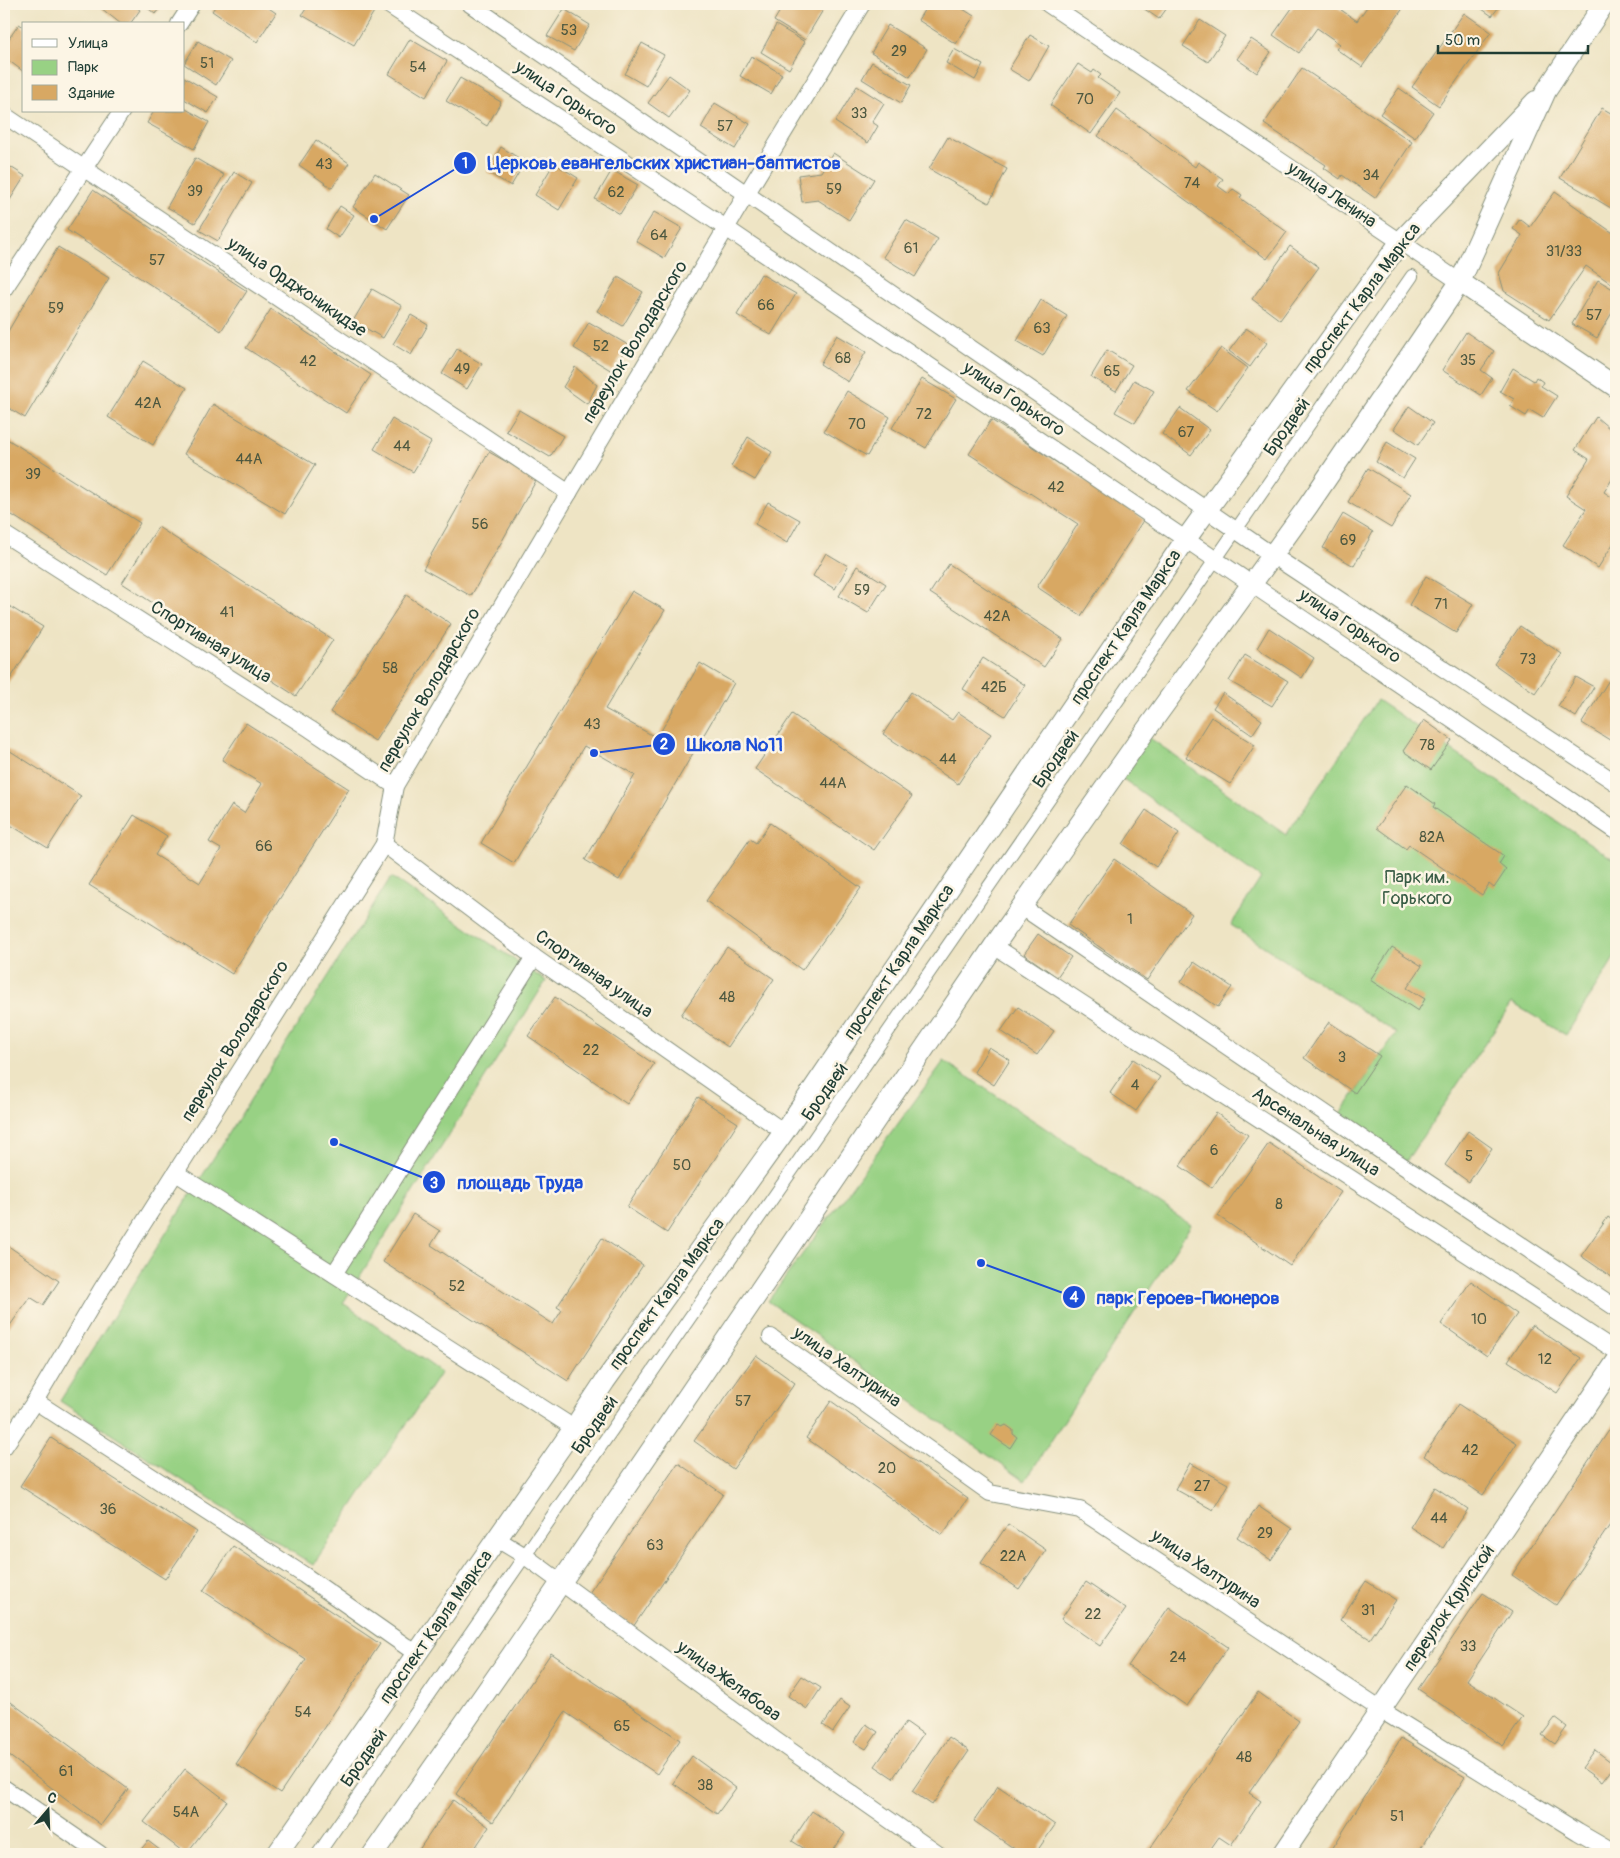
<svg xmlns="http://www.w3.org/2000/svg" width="1620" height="1858" viewBox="0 0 1620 1858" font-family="Pangolin,sans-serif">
<rect width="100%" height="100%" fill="#fcf5e5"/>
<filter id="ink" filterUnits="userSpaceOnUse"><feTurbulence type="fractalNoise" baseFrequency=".02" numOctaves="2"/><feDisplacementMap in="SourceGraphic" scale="10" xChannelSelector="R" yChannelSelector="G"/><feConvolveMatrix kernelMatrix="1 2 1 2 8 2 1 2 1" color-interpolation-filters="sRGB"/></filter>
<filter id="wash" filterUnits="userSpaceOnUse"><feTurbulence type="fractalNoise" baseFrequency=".0096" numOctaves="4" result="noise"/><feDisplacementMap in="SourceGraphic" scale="20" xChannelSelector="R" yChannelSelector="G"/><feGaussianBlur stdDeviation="1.12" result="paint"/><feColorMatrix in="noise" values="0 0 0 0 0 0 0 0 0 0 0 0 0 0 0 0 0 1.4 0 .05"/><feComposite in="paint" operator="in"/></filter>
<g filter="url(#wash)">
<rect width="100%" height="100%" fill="#eee4c4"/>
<g fill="#98d184" stroke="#5c875c">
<polygon points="1377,700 1616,861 1616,955 1566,1035 1512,1003 1403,1166 1336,1121 1396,1033 1231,925 1261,878 1119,776 1147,736 1286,835"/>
<polygon points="391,877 546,981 343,1303 441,1372 313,1565 60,1401"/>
<polygon points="944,1061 1191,1225 1025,1481 768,1301"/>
</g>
<g id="blocks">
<g fill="#d8a863">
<polygon points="96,4 132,4 140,10 130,24 121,24"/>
<polygon points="143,4 163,4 155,14"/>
<polygon points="217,4 263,4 276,13 257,42 212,11"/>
<polygon points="309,4 376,4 378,5 354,45 302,15"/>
<polygon points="784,4 813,4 823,10 805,40 774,21"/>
<polygon points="928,4 955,4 974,16 956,44 918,20"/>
<polygon points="1146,4 1170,4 1159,19 1143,8"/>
<polygon points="1295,4 1335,4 1334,5 1357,21 1369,4 1406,4 1362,67 1336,49 1340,44 1317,28 1299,53 1273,35"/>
<polygon points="1475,4 1501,4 1492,16"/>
<polygon points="564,9 590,25 574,51 547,36"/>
<polygon points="1464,13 1491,32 1439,106 1412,87"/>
<polygon points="1200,20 1225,36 1208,62 1183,46"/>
<polygon points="19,24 24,27 24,72 4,57 4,46"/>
<polygon points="776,25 805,42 789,69 761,52"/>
<polygon points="888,25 927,49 910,77 871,53"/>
<polygon points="1030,35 1049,46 1029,81 1009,69"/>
<polygon points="410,39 447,61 426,97 389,74"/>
<polygon points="1251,39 1271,52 1257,73 1237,59"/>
<polygon points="198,41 231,61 216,85 184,64"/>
<polygon points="642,43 664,55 646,86 625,74"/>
<polygon points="954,49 983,65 975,80 946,63"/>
<polygon points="751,56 782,74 771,94 740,76"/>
<polygon points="872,62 911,85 901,103 862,79"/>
<polygon points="1078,64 1092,73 1094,70 1101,75 1098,78 1120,93 1091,134 1050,105"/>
<polygon points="1302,68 1412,142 1375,198 1342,175 1340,179 1324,168 1326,165 1264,124"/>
<polygon points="669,75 690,90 669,118 648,103"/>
<polygon points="184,77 218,97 208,113 184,99"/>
<polygon points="460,78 501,102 487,126 446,101"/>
<polygon points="857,86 884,103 872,122 878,126 868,143 835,122"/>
<polygon points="1399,88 1433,112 1415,138 1380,114"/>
<polygon points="715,103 750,124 735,149 701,128"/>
<polygon points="184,108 209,122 194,149 147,123 154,111 184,111"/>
<polygon points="1602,108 1616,116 1616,211 1560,178"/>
<polygon points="1117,110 1195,167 1198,162 1223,179 1218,186 1229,194 1233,189 1242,195 1240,198 1287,232 1267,259 1098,136"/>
<polygon points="948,137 1007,169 989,203 929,169"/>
<polygon points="316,140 349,163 332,188 299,165"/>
<polygon points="501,147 525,162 511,186 487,172"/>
<polygon points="833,153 874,179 849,220 818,200 802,202 798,175 821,172"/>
<polygon points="195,158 224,175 195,223 167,207"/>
<polygon points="4,163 25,176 8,203 4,201"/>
<polygon points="554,163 578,178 559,210 535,195"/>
<polygon points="612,170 638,185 620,214 595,199"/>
<polygon points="234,172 252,183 218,241 199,230"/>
<polygon points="375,173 409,195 387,229 353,207"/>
<polygon points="93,190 247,291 221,331 67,230"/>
<polygon points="1555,192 1616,235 1616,287 1586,266 1549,320 1504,291 1499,273 1522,235 1513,229 1520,219 1530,227"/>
<polygon points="340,206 354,215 339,238 326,229"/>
<polygon points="654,212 682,228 664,258 636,241"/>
<polygon points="906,220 938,239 915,277 883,257"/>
<polygon points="1290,246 1319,267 1280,320 1252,299"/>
<polygon points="58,247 109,278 25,418 4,405 4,338"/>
<polygon points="761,274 796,294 771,335 737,315"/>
<polygon points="618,277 643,292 623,326 597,311"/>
<polygon points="1598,280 1616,291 1616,306 1597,338 1572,324"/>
<polygon points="372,289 402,306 383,338 353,321"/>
<polygon points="1041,300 1067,316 1043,356 1017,341"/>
<polygon points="271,309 371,375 346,413 246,348"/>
<polygon points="411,315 428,325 411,355 393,344"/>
<polygon points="589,322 628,345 612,371 574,348"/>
<polygon points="1246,328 1267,343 1250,367 1229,351"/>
<polygon points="1466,332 1494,351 1481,370 1492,378 1481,395 1442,370"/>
<polygon points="837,335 866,352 848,382 820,364"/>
<polygon points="1221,348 1248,368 1217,411 1188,391"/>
<polygon points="457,349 482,364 467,389 442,374"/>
<polygon points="1107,350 1132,365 1116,391 1091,377"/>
<polygon points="143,361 187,388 153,445 108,417"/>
<polygon points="575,367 597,385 587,404 563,387"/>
<polygon points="1513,368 1534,381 1536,377 1543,382 1541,386 1557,396 1543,418 1530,410 1526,416 1510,406 1514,399 1500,391"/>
<polygon points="922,379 956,399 926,448 892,428"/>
<polygon points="1134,380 1154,391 1135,423 1115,412"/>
<polygon points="847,391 890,417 867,456 824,431"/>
<polygon points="213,404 315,465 285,514 184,454"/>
<polygon points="1409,406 1433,423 1418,445 1394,429"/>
<polygon points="1180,408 1210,430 1191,455 1162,434"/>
<polygon points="519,410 563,436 550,457 506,431"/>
<polygon points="1596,417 1616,434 1616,473 1604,492 1616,500 1616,510 1612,517 1616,520 1616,539 1598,568 1563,545 1586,509 1566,496 1589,459 1575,450"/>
<polygon points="392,419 431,442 413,472 374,449"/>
<polygon points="991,420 1144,519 1081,616 1037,587 1078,524 969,454"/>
<polygon points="4,437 140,523 107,575 4,510"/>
<polygon points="748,437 772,452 755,480 731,466"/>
<polygon points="1387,442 1415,459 1403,478 1376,462"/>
<polygon points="489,452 537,479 471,596 423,569"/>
<polygon points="1368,468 1411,494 1391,528 1348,502"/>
<polygon points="768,502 800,520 787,543 755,524"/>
<polygon points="1343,514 1373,532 1354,566 1323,548"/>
<polygon points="158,527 333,640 296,696 122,583"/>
<polygon points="826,553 848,566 835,589 813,576"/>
<polygon points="949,564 1063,639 1044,667 930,593"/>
<polygon points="857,566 886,584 868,613 839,596"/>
<polygon points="1426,576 1473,604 1456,633 1409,605"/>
<polygon points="632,591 665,610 605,709 657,738 700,663 734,683 619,880 585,860 635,775 584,746 514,863 481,843"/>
<polygon points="406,595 451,624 375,741 330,712"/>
<polygon points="4,603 43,627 4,689"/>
<polygon points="1520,626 1562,654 1535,693 1494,664"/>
<polygon points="1269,628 1314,658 1302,678 1257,648"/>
<polygon points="1245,655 1288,681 1272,706 1229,681"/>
<polygon points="983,658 1025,685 1005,716 963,689"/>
<polygon points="1576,677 1594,687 1576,717 1558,706"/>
<polygon points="1609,680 1616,684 1616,737 1613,742 1582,723"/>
<polygon points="911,692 952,720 958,712 991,734 958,784 883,734"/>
<polygon points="1223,693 1262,720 1252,735 1213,708"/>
<polygon points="792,714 912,796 874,850 755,769"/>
<polygon points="1211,717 1255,745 1230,784 1186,757"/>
<polygon points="1424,720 1452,740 1431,770 1403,751"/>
<polygon points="246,723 349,789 232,974 89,885 134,815 167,836 155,855 200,883 221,849 209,842 232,805 244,813 262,784 222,760"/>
<polygon points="4,747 81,796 48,848 4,821"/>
<polygon points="1407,784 1435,804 1433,807 1504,856 1499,864 1506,870 1494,888 1489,884 1482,895 1409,845 1406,849 1377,828"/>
<polygon points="1146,810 1179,833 1156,867 1123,844"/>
<polygon points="770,823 861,888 802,970 706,901 750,839 756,843"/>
<polygon points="1114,859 1192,914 1147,980 1068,925"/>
<polygon points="1038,934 1071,957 1057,977 1024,954"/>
<polygon points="727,947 774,979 728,1047 681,1015"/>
<polygon points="1392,947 1422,966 1407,988 1425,999 1418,1011 1370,980"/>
<polygon points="1194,962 1232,987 1218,1007 1181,982"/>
<polygon points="555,997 654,1064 627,1104 528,1036"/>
<polygon points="1018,1007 1054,1031 1037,1055 1001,1031"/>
<polygon points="1329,1022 1380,1056 1355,1093 1304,1058"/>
<polygon points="989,1047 1010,1060 994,1085 974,1072"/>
<polygon points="1133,1059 1160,1077 1136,1111 1110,1093"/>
<polygon points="698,1097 738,1123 667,1233 627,1207"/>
<polygon points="1216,1113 1248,1135 1212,1188 1180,1166"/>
<polygon points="1468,1131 1492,1148 1469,1182 1445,1165"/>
<polygon points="1269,1143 1341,1192 1290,1266 1218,1216"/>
<polygon points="413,1214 440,1231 431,1245 553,1324 562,1310 557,1307 602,1238 643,1265 568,1381 383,1262"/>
<polygon points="1608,1217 1616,1223 1616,1280 1581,1256"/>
<polygon points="4,1243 59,1281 43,1305 30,1297 4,1334"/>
<polygon points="1471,1281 1517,1314 1487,1356 1441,1324"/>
<polygon points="1532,1325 1581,1358 1557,1393 1508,1361"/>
<polygon points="756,1355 795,1383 733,1469 694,1441"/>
<polygon points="831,1401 968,1499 942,1535 806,1438"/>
<polygon points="1458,1404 1517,1443 1483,1495 1424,1456"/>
<polygon points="1616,1420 1616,1516 1556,1605 1512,1575"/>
<polygon points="998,1425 1002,1427 1006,1425 1013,1430 1013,1434 1017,1437 1010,1448 991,1435"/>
<polygon points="51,1438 197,1532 165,1579 20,1486"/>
<polygon points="678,1463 723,1494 633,1627 587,1596"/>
<polygon points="1190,1463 1228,1484 1213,1510 1175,1489"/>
<polygon points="1435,1487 1468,1509 1443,1548 1410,1527"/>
<polygon points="1258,1506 1292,1529 1271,1560 1237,1537"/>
<polygon points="1008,1524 1046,1550 1019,1589 981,1563"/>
<polygon points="233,1546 380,1644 280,1793 236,1764 306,1659 203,1591"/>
<polygon points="1366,1581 1396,1600 1370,1639 1340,1620"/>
<polygon points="1086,1582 1126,1609 1100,1646 1061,1619"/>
<polygon points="1483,1593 1512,1612 1467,1680 1523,1717 1503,1746 1418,1689"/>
<polygon points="1169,1607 1228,1647 1187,1706 1128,1666"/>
<polygon points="551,1653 680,1740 657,1774 565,1712 493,1822 456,1794"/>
<polygon points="802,1676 821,1688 807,1709 788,1696"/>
<polygon points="1258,1692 1299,1721 1249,1793 1261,1801 1231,1845 1219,1837 1207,1854 1146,1854"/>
<polygon points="4,1697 128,1789 101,1825 4,1752"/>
<polygon points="840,1700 850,1707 833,1732 823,1725"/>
<polygon points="1555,1718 1567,1727 1555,1744 1542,1735"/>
<polygon points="906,1722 923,1734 893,1778 875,1766"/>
<polygon points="866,1724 878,1732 866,1749 854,1742"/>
<polygon points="949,1737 969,1751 932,1805 912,1791"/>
<polygon points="1401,1738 1465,1777 1417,1854 1329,1854"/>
<polygon points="1595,1750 1615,1765 1602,1782 1582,1768"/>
<polygon points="692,1756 736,1788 717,1814 673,1783"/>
<polygon points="185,1769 227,1801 186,1854 144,1822"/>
<polygon points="998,1786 1055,1825 1035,1854 1022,1854 974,1821"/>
<polygon points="453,1800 489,1827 471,1854 416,1854"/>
<polygon points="812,1811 845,1833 831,1854 801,1854 805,1849 792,1841"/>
<polygon points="148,1841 165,1854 137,1854"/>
</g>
</g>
</g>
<g filter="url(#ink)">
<use href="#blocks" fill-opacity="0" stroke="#86907c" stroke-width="1"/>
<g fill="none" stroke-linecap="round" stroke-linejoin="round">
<g stroke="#86907c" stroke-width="14">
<polyline id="pedestrian" points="318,1854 1412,276"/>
</g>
<g stroke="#86907c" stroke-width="18">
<g id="minor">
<polyline points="387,4 726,228 1616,831"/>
<polyline points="470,4 1272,555 1616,783"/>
<polyline points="1048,4 1460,282"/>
<polyline points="179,24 192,4"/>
<polyline points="4,115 569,493"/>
<polyline points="4,289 122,111"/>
<polyline points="4,534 310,729 395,786"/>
<polyline points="384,844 534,957 784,1132"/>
<polyline points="1022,907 1403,1166 1616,1308"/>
<polyline points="994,946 1616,1351"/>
<polyline points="176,1173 574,1428"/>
<polyline points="334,1274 534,957"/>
<polyline points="771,1337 990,1493 1080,1510 1381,1710 1578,1832 1616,1854"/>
<polyline points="35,1401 304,1575 417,1654"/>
<polyline points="4,1447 35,1401 101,1290 384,844 395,786 747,193 862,4"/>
<polyline points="497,1539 525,1556 774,1739 938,1854"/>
<polyline points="4,1788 100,1854"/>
</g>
</g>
<g stroke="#86907c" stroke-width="22">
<g id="tertiary">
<polyline points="1460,282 1616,387"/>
<polyline points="277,1854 574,1428 605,1381 784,1132 1186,539 1401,241 1536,101"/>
<polyline points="373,1854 511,1656 994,946 1136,744 1308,506 1460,282 1546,91 1604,4"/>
<polyline points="1283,1854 1616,1362"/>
</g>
</g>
<use href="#pedestrian" stroke="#fff" stroke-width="12"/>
<use href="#minor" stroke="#fff" stroke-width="16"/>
<use href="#tertiary" stroke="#fff" stroke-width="20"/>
</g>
</g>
<g text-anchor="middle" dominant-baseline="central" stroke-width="5" stroke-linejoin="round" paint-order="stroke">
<g font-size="15" fill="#4d5840">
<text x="569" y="30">53</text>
<text x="899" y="51">29</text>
<text x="207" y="63">51</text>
<text x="418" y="67">54</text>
<text x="1085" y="99">70</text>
<text x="859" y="113">33</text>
<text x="725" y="126">57</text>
<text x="324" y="164">43</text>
<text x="1371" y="175">34</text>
<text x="1192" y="183">74</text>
<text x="834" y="189">59</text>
<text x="195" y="191">39</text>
<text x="616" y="192">62</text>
<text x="659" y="235">64</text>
<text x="911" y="248">61</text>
<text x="1564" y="251">31/33</text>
<text x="157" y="260">57</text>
<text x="766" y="305">66</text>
<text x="56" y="308">59</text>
<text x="1594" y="315">57</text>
<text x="1042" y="328">63</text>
<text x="601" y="346">52</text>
<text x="843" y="358">68</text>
<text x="1468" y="360">35</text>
<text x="308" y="361">42</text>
<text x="462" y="369">49</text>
<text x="1112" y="371">65</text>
<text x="148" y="403">42А</text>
<text x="924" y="414">72</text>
<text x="857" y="424">70</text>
<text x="1186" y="432">67</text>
<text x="402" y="446">44</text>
<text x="249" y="459">44А</text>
<text x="33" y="474">39</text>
<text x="1056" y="487">42</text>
<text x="480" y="524">56</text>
<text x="1348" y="540">69</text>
<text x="862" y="590">59</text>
<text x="1441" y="604">71</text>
<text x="227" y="612">41</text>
<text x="997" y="616">42А</text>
<text x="1528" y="659">73</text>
<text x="390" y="668">58</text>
<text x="994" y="687">42Б</text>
<text x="592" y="724">43</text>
<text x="1427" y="745">78</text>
<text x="948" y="759">44</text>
<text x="833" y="783">44А</text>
<text x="1432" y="837">82А</text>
<text x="264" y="846">66</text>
<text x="1130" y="919">1</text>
<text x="727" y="997">48</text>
<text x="591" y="1050">22</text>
<text x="1342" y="1057">3</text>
<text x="1135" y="1085">4</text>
<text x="1214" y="1150">6</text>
<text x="1469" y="1156">5</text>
<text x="682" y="1165">50</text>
<text x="1279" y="1204">8</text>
<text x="457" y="1286">52</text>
<text x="1479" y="1319">10</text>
<text x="1545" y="1359">12</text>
<text x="743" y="1401">57</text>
<text x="1470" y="1450">42</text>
<text x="887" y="1468">20</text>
<text x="1202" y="1486">27</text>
<text x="108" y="1509">36</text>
<text x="1439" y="1518">44</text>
<text x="1265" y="1533">29</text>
<text x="655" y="1545">63</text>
<text x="1013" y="1556">22А</text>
<text x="1368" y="1610">31</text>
<text x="1093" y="1614">22</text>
<text x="1468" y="1646">33</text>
<text x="1178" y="1657">24</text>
<text x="303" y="1712">54</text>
<text x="622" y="1726">65</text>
<text x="1244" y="1757">48</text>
<text x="66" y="1771">61</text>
<text x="705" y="1785">38</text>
<text x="186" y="1812">54А</text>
<text x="1397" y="1816">51</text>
</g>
<g font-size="18" fill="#1f3d34" stroke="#fcf5e5">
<text transform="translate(566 98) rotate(34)">улица Горького</text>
<text transform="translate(1332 195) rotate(34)">улица Ленина</text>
<text transform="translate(297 287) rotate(34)">улица Орджоникидзе</text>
<text transform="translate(1362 298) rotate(-53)">проспект Карла Маркса</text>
<text transform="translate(635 342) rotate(-59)">переулок Володарского</text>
<text transform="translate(1014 399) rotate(34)">улица Горького</text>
<text transform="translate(1287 427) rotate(-55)">Бродвей</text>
<text transform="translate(1350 626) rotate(34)">улица Горького</text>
<text transform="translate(1126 627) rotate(-56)">проспект Карла Маркса</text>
<text transform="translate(211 642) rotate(32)">Спортивная улица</text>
<text transform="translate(429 690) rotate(-60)">переулок Володарского</text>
<text transform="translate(1056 759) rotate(-55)">Бродвей</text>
<text transform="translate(899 962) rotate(-56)">проспект Карла Маркса</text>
<text transform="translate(594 974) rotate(35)">Спортивная улица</text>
<text transform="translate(235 1041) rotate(-58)">переулок Володарского</text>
<text transform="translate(825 1092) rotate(-55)">Бродвей</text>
<text transform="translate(1316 1132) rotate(33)">Арсенальная улица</text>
<text transform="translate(667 1294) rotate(-54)">проспект Карла Маркса</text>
<text transform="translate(847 1367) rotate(35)">улица Халтурина</text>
<text transform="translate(595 1425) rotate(-55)">Бродвей</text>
<text transform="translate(1206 1569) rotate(34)">улица Халтурина</text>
<text transform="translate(1449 1608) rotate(-56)">переулок Крупской</text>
<text transform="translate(436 1627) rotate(-55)">проспект Карла Маркса</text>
<text transform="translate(729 1681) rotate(36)">улица Желябова</text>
<text transform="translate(364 1758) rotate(-55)">Бродвей</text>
</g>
<g font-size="18" fill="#375b44" stroke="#fcf5e5">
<text x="1417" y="877">Парк им.<tspan x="1417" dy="21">Горького</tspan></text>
</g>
</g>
<path fill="none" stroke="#1d4ed8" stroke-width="2" d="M374 219L465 163M594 753L664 744M334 1142L434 1182M981 1263L1074 1297"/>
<g fill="#1d4ed8" stroke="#fcf5e5" stroke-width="2">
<circle cx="374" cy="219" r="5"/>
<circle cx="594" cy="753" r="5"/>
<circle cx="334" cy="1142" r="5"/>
<circle cx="981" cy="1263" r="5"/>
<circle cx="465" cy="163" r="12"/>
<circle cx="664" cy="744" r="12"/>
<circle cx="434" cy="1182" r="12"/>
<circle cx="1074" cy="1297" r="12"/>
</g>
<g font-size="15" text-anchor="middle" font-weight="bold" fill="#fff">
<text x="465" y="168">1</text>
<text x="664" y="749">2</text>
<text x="434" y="1188">3</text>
<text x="1074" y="1302">4</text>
</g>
<g font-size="19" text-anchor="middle" font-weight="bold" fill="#1d4ed8" stroke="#fcf5e5" stroke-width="5" stroke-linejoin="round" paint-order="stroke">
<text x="664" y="169">Церковь евангельских христиан-баптистов</text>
<text x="735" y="751">Школа №11</text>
<text x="520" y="1189">площадь Труда</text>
<text x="1188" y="1304">парк Героев-Пионеров</text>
</g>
<rect width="1620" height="1858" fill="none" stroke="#fcf5e5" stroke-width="20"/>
<rect x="22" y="22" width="162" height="90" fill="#fcf5e5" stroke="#a4ab9e"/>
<rect x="32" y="39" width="25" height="8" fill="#ffffff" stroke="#a4ab9e"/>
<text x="68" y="48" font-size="15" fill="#1f3d34">Улица</text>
<rect x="32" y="60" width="25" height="15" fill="#98d184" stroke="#a4ab9e"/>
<text x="68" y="72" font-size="15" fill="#1f3d34">Парк</text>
<rect x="32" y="85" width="25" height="15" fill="#d8a863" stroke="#a4ab9e"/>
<text x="68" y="98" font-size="15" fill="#1f3d34">Здание</text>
<g transform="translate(48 1810) rotate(19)" stroke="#fcf5e5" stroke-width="4" paint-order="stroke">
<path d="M0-4L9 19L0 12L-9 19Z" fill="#1f3d34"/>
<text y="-8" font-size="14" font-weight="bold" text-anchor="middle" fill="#1f3d34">С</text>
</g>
<path d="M1438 45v8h150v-8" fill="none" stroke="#1f3d34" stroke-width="2.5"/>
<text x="1445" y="45" font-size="15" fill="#1f3d34" stroke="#fcf5e5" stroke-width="4" paint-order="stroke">50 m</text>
</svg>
